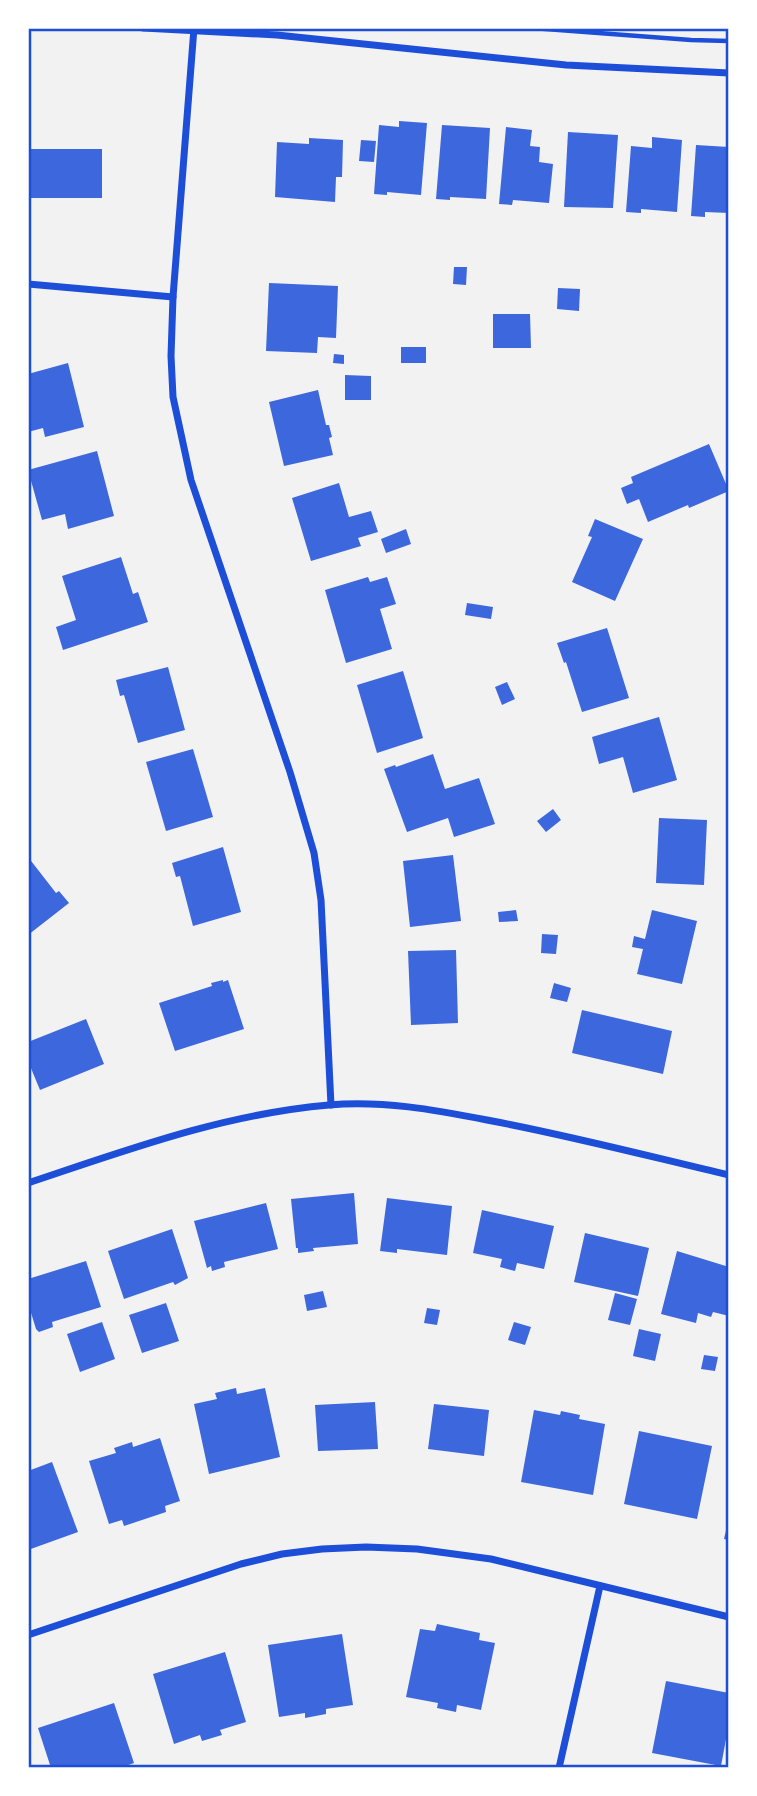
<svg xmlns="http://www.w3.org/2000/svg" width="757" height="1796" viewBox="0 0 757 1796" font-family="'Asap Condensed',sans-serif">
<rect width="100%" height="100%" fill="#f2f2f2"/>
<g fill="#3d67dc">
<polygon points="399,121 427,123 421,195 387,192 387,195 374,194 379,125 399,127"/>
<polygon points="442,125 490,128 486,199 450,197 450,200 436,199"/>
<polygon points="506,127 532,130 530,146 540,147 539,162 553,164 549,203 513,200 512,205 499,204"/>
<polygon points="568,132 618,135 613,208 564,207"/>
<polygon points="652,137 682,140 677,212 641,209 641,213 626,212 631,146 652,148"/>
<polygon points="309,138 343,140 342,177 336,177 335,202 275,197 277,142 309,144"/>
<polygon points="361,140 376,141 374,162 359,161"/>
<polygon points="696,145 729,147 729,213 705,212 705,217 691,216"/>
<rect x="28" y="149" width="74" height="49"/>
<polygon points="454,267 467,267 466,285 453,284"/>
<polygon points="269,283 338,286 336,338 318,337 317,353 266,351"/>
<polygon points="558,288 580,289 579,311 557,309"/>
<polygon points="493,314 530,314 531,348 493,348"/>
<rect x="401" y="347" width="25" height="16"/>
<polygon points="334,354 344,355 344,364 333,363"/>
<polygon points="68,363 84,427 45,437 43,428 28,432 28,374"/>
<polygon points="345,375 371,376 371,400 345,400"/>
<polygon points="318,390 326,425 329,425 332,437 329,438 333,455 284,466 269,402"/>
<polygon points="709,444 729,491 689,508 688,505 648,522 639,499 627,504 621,488 633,483 631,477"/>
<polygon points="97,451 114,516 68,529 65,514 42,520 28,470"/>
<polygon points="339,483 349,517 371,511 378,532 358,538 361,546 311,561 292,498"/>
<polygon points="595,519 643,539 615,601 572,582 592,537 588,536"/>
<polygon points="406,529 411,544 386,553 381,539"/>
<polygon points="121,557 133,594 138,592 148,622 63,650 56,627 76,620 62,576"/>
<polygon points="368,577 370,582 387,577 396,604 380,609 392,649 346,663 325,590"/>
<polygon points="467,603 493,607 491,619 465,615"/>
<polygon points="607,628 629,698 582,712 566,662 564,663 557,643"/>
<polygon points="168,667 185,730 138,743 124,695 120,696 116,680"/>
<polygon points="403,671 423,738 377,753 357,685"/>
<polygon points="507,682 515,699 502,705 495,687"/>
<polygon points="659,717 677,780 633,793 623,757 599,764 592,737"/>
<polygon points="193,749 213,817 166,831 146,762"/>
<polygon points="433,754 445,789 479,778 495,824 454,837 448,818 407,832 384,769 395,765 396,767"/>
<polygon points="553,809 561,820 546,832 537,821"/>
<polygon points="659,818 707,820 704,885 656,883"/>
<polygon points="223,847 241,912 193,926 180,876 176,877 172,863"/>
<polygon points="453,855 461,921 410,927 403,861"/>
<polygon points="28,857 56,893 59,891 69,903 28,935"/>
<polygon points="516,910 518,921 499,922 498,912"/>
<polygon points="652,910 697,921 682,984 637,974 643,949 632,947 634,936 645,939"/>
<polygon points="542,934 558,935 556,954 541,953"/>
<polygon points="456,950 458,1023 411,1025 408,951"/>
<polygon points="223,980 223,982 228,980 244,1029 175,1051 159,1003 212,986 211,983"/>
<polygon points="554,983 571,988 567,1002 550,998"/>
<polygon points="582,1010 672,1031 663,1074 572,1053"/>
<polygon points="86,1019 104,1064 40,1090 28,1061 28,1042"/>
<polygon points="354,1193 358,1244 313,1248 314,1251 298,1253 298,1248 296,1248 291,1199"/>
<polygon points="387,1198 452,1206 447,1255 397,1249 397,1253 380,1251"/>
<polygon points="266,1203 278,1249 224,1262 225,1267 212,1271 211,1266 207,1268 194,1221"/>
<polygon points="482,1210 554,1226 544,1269 517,1263 515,1271 500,1267 502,1259 473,1253"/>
<polygon points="172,1229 188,1278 175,1285 173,1282 124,1299 108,1251"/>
<polygon points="585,1233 649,1248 638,1296 574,1282"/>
<polygon points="677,1251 729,1267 729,1316 713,1312 711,1317 698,1313 696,1323 661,1314"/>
<polygon points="86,1261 101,1307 52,1322 53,1327 39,1332 36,1329 28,1303 28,1279"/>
<polygon points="323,1291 327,1307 307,1311 304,1295"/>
<polygon points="615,1293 637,1299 630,1325 608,1320"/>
<polygon points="166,1303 179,1341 142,1353 129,1315"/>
<polygon points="427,1308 440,1310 437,1325 424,1323"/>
<polygon points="102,1322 115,1359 80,1372 67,1334"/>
<polygon points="514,1322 531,1327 525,1345 508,1340"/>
<polygon points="639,1329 661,1334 655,1361 633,1356"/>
<polygon points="704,1355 718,1357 715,1371 701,1369"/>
<polygon points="236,1388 237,1394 265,1388 280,1457 209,1474 194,1404 217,1399 215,1393"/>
<polygon points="375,1402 378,1449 318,1451 315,1405"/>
<polygon points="434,1404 489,1410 484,1456 428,1449"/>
<polygon points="534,1410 560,1415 561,1411 580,1415 579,1419 605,1424 593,1495 521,1482"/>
<polygon points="639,1431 712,1446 697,1519 624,1504"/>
<polygon points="160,1438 180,1501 165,1506 166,1512 124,1526 122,1520 109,1524 89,1461 116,1453 114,1448 132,1442 133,1447"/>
<polygon points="52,1462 78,1532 28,1550 28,1471"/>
<polygon points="728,1522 729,1522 729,1540 724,1539"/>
<polygon points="437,1624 480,1633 479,1640 495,1643 481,1710 457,1705 456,1712 437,1708 438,1703 406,1697 420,1629 435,1631"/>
<polygon points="342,1634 353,1705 326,1709 326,1714 305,1718 305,1713 279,1717 268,1645"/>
<polygon points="225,1652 246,1722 220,1730 222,1735 202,1741 200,1735 174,1744 153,1674"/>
<polygon points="666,1681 729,1693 729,1740 726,1739 721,1766 652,1753"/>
<polygon points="114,1703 134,1763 120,1768 51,1768 38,1728"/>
</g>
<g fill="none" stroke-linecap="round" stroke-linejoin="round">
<polyline stroke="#1d4ed8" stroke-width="4.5" points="532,28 691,40 729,41"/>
<g stroke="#1d4ed8" stroke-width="7">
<polyline points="143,28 277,35 566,65 729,73"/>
<polyline points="194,28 173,297 171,356 173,397 191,480 290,772 314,853 321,900 331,1105"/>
<polyline points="28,284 173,297"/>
<path d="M28 1183C127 1150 224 1114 329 1105 381 1100 436 1110 487 1120 568 1135 648 1156 729 1175"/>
<polyline points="28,1635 241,1564 282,1554 322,1549 366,1547 417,1549 491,1559 729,1617"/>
<polyline points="559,1768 600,1586"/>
</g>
</g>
<rect width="757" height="1796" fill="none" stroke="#ffffff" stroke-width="60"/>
<rect x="30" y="30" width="697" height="1736" fill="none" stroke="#1d4ed8" stroke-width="2.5"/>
</svg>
